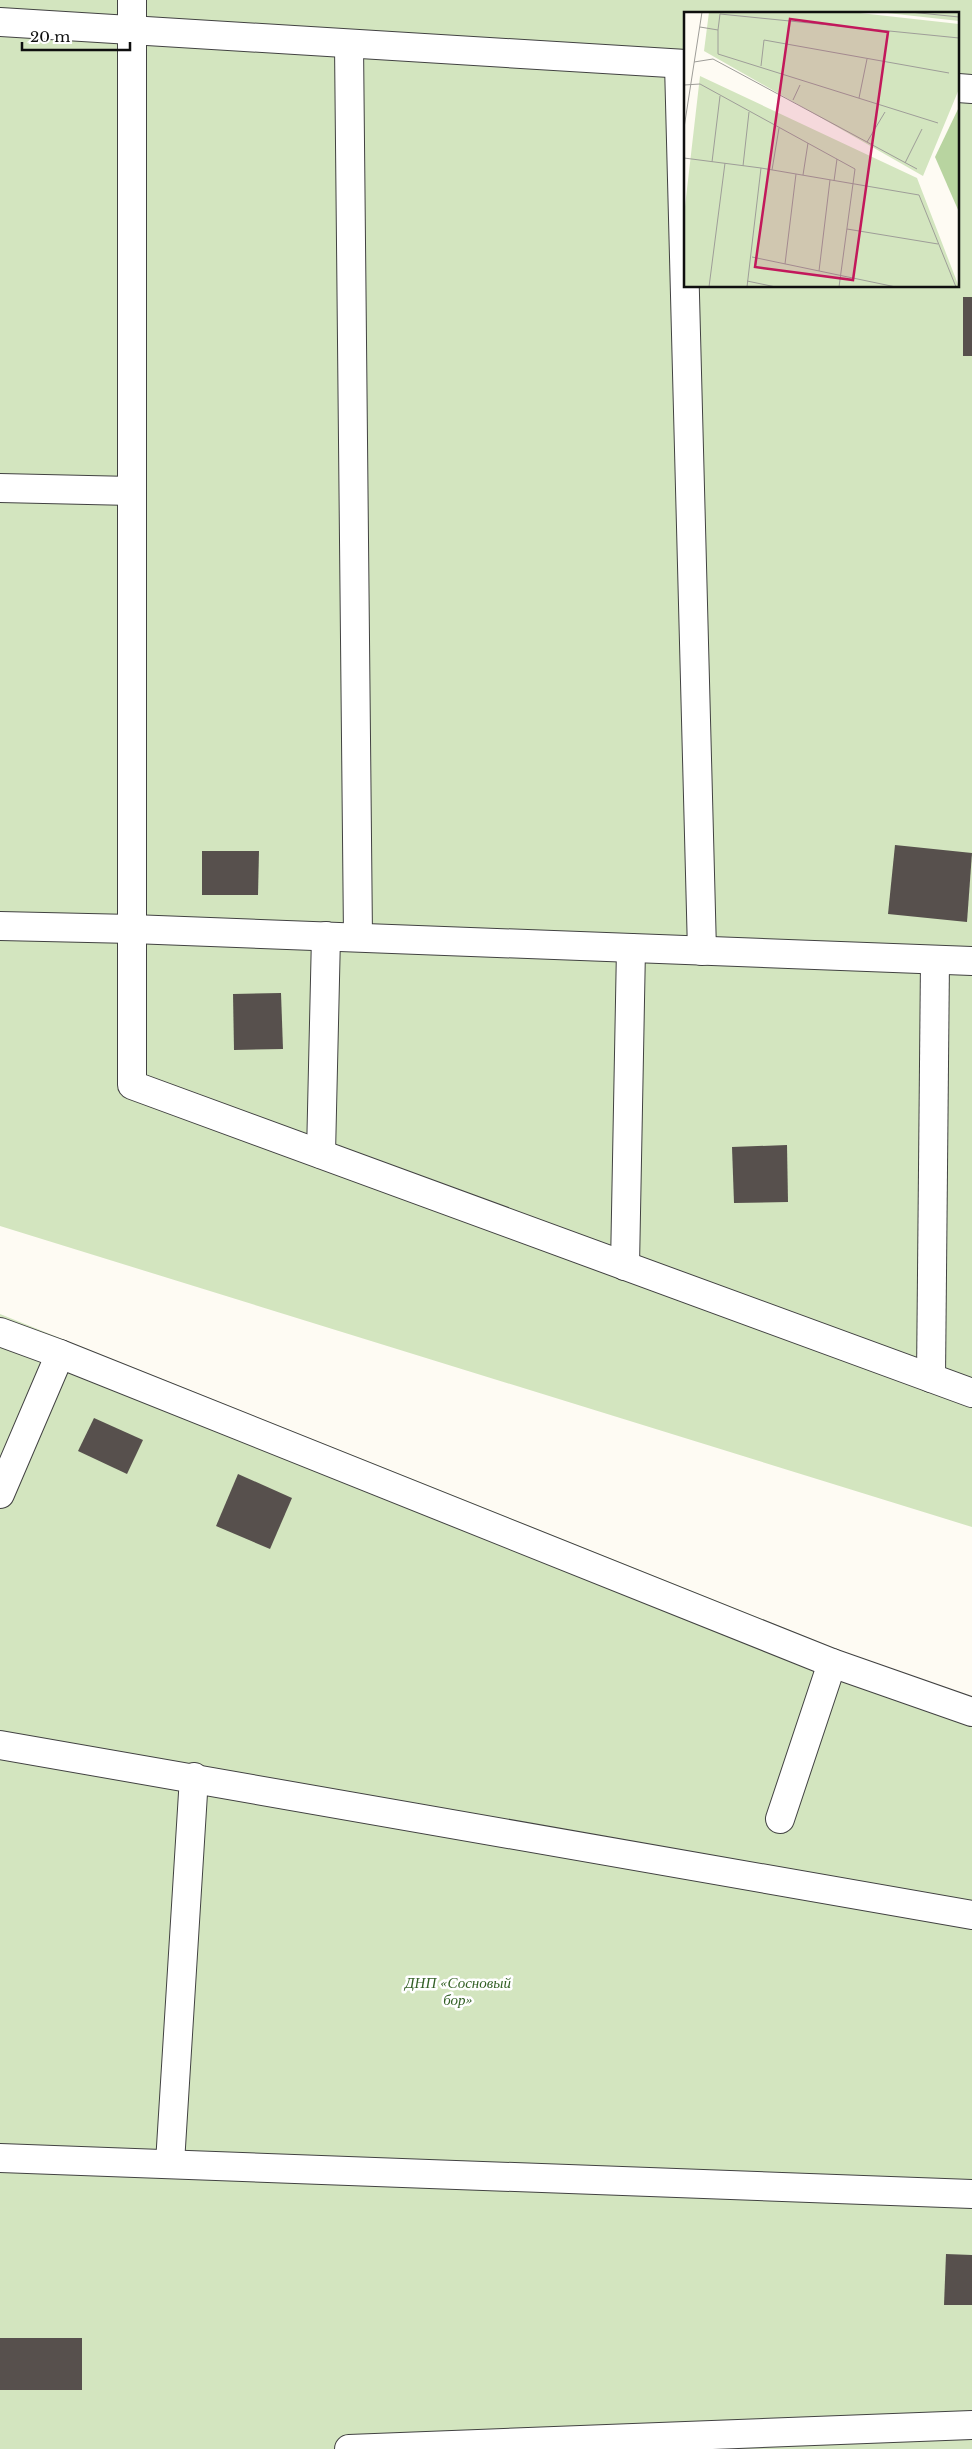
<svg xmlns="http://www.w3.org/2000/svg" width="972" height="2449" viewBox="0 0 972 2449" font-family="'Libre Baskerville',serif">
<rect width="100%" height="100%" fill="#fefbf3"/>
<g fill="#d3e5bf" fill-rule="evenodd">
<path d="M0 0H972V1527L0 1226ZM686 14H958V286H686Z"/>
<polygon points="0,1314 972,1703 972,2449 0,2449"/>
</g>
<g fill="#57504d">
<rect x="963" y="297" width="9" height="59"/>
<polygon points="895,845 972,853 967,922 888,914"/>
<polygon points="202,851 259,851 258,895 202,895"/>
<polygon points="281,993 283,1049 234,1050 233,994"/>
<polygon points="787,1145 788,1202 734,1203 732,1147"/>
<polygon points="94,1418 143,1440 127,1474 78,1451"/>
<polygon points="238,1474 292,1498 270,1549 216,1526"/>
<polygon points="946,2254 972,2255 972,2305 944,2305"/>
<rect x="0" y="2338" width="82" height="52"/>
</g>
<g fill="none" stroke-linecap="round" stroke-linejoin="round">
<g stroke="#424242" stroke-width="30">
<g id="minor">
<polyline points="132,0 132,1085 972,1393"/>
<polyline points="0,22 686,64"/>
<polyline points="349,44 358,937"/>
<polyline points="679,64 702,951"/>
<polyline points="958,88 972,89"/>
<polyline points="0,488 132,491"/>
<polyline points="0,926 132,929 972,961"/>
<polyline points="321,1154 326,936"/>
<polyline points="625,1266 631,948"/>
<polyline points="0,1332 60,1354 832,1663 972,1712"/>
<polyline points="931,1378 935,960"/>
<polyline points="0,1494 60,1354"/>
<polyline points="0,1745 972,1915"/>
<polyline points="780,1819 832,1663"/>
<polyline points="0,2158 972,2194"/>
<polyline points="170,2163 194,1777"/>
<polyline points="349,2449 972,2425"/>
</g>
</g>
<use href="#minor" stroke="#fff" stroke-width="28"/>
</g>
<g text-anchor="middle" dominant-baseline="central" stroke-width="5" stroke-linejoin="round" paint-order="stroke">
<g font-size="15" font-style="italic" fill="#336026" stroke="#fff">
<text x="458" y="1982">ДНП «Сосновый<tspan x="458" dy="17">бор»</tspan></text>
</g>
</g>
<g transform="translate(684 12)">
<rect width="275" height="275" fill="#fefbf3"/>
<path d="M25 0H167L275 12V77L239 164 20 39ZM194 0H275V9ZM16 64 233 166 275 275H0V203Z" fill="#d3e5bf"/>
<path d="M275 95V200L251 145Z" fill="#b8d4a0"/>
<path fill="none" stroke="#9e9d98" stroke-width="1" d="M226 0 275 5M16 15 34 18 36 2 275 26M34 18V42L254 111M10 50 29 47 233 157M77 54 80 28 265 61M0 73 16 72 171 157 155 275M175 86 183 47M109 88 116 73M0 116 18 0M183 130 201 100M0 146 77 156 63 275M28 150 36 84M221 151 238 117M59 154 65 100M77 156 235 183 272 275M88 158 95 116M119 163 124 131M150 169 153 147M163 217 254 232M68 245 212 275M101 252 112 162M135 259 146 168M63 269 92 275M25 275 41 151"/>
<path fill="#c2185b" fill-opacity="0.15" stroke="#c2185b" stroke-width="2.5" d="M106 7 204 20 169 268 71 255Z"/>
<rect width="275" height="275" fill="none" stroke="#0f0f0f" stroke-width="2.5"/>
</g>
<path d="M22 42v8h108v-8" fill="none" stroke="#0f0f0f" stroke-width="2.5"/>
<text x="30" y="42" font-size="15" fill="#0f0f0f" stroke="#ffffff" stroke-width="4" paint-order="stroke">20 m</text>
</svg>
